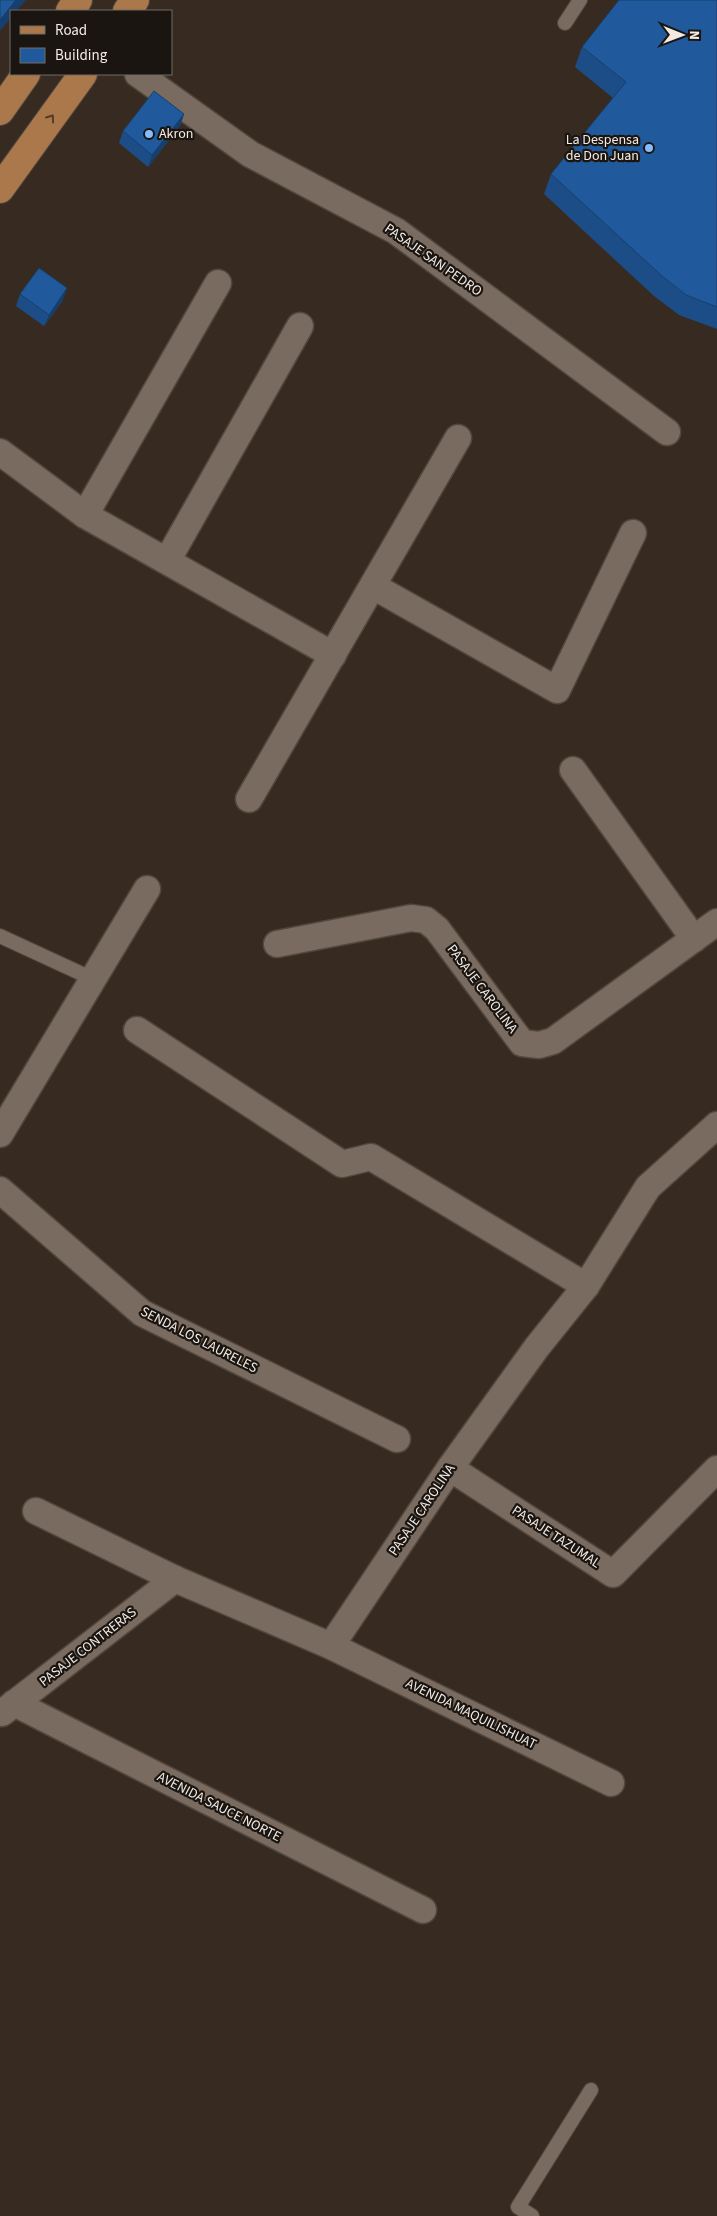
<svg xmlns="http://www.w3.org/2000/svg" width="717" height="2216" viewBox="0 0 717 2216" font-family="'Source Sans 3',sans-serif">
<rect width="100%" height="100%" fill="#372b21"/>
<g fill="none" stroke-linecap="round" stroke-linejoin="round">
<g stroke="#51473e" stroke-width="16">
<g id="service">
<polyline points="565,23 580,0"/>
<polyline points="0,936 93,979"/>
<polyline points="532,2216 518,2207 591,2090"/>
</g>
</g>
<g stroke="#51473e" stroke-width="29">
<g id="minor">
<polyline points="138,74 250,154 396,231 667,432"/>
<polyline points="0,452 85,515 333,655"/>
<polyline points="85,515 218,283"/>
<polyline points="167,561 300,326"/>
<polyline points="373,586 557,690 633,533"/>
<polyline points="573,770 694,939"/>
<polyline points="249,799 458,438"/>
<polyline points="277,944 411,918 426,920 437,929 522,1043 539,1045 553,1041 717,922"/>
<polyline points="137,1030 342,1164 371,1157 586,1286"/>
<polyline points="0,1134 147,889"/>
<polyline points="0,1190 142,1313 397,1439"/>
<polyline points="450,1468 613,1574 717,1469"/>
<polyline points="36,1511 175,1579 331,1646 450,1468 537,1347 586,1286 648,1187 717,1125"/>
<polyline points="331,1646 611,1783"/>
<polyline points="14,1703 423,1910"/>
<polyline points="2,1713 175,1579"/>
</g>
</g>
<g stroke="#51473e" stroke-width="30">
<g id="primary">
<polyline points="70,11 78,0"/>
<polyline points="127,11 135,0"/>
<polyline points="0,111 26,74"/>
<polyline points="0,189 83,74"/>
</g>
</g>
<use href="#service" stroke="#796b5f" stroke-width="14"/>
<use href="#minor" stroke="#796b5f" stroke-width="26"/>
<use href="#primary" stroke="#aa784b" stroke-width="28"/>
</g>
<g fill="#1c4d86">
<polygon points="717,0 717,329 679,315 654,296 544,194 551,174 613,98 575,67 582,47"/>
<polygon points="184,114 180,126 148,167 119,143 123,131"/>
<polygon points="20,294 63,300 44,326 16,306"/>
</g>
<g fill="#173f6d">
<polygon points="16,0 26,0 16,11 11,11 11,18 0,31 0,20"/>
<polygon points="184,114 180,126 148,167 152,155"/>
<polygon points="67,288 63,300 44,326 49,315"/>
</g>
<g fill="#215a9c" stroke="#173f6d">
<polygon points="0,0 16,0 0,20"/>
<polygon points="619,0 717,0 717,307 686,295 662,276 551,174 626,82 582,47"/>
<polygon points="154,91 184,114 152,155 123,131"/>
<polygon points="39,268 67,288 49,315 20,294"/>
</g>
<defs><path id="oneway-chevron" d="M-2-3.5L2.5 0L-2 3.5" fill="none" stroke-width="1.6" stroke-linecap="round" stroke-linejoin="round" transform="scale(1.25)"/></defs>
<use stroke="#543d28" href="#oneway-chevron" transform="translate(51 118) rotate(-54)"/>
<g fill="#87bbfb" stroke="#1a1510" stroke-width="2">
<circle cx="149" cy="134" r="5"/>
<circle cx="649" cy="148" r="5"/>
</g>
<g text-anchor="middle" dominant-baseline="central" stroke-width="4.5" stroke-linejoin="round" paint-order="stroke">
<g font-size="14" fill="#f3eae4" stroke="#1a1510" text-anchor="start">
<text x="159" y="134">Akron</text>
<text x="639" y="140" text-anchor="end">La Despensa<tspan x="639" dy="16">de Don Juan</tspan></text>
</g>
<g font-size="14" fill="#f3eae4" stroke="#1a1510">
<text transform="translate(433 260) rotate(35)">PASAJE SAN PEDRO</text>
<text transform="translate(482 989) rotate(53)">PASAJE CAROLINA</text>
<text transform="translate(199 1340) rotate(27)">SENDA LOS LAURELES</text>
<text transform="translate(422 1510) rotate(-56)">PASAJE CAROLINA</text>
<text transform="translate(556 1537) rotate(33)">PASAJE TAZUMAL</text>
<text transform="translate(88 1647) rotate(-38)">PASAJE CONTRERAS</text>
<text transform="translate(471 1714) rotate(26)">AVENIDA MAQUILISHUAT</text>
<text transform="translate(219 1807) rotate(27)">AVENIDA SAUCE NORTE</text>
</g>
</g>
<rect x="10" y="10" width="162" height="65" fill="#1a1510" stroke="#716a65"/>
<rect x="20" y="26" width="25" height="8" fill="#aa784b" stroke="#716a65"/>
<text x="55" y="35" font-size="15" fill="#f3eae4">Road</text>
<rect x="20" y="48" width="25" height="15" fill="#215a9c" stroke="#716a65"/>
<text x="55" y="60" font-size="15" fill="#f3eae4">Building</text>
<g transform="translate(682 35) rotate(91)" stroke="#1a1510" stroke-width="4" paint-order="stroke">
<path d="M0-4L9 19L0 12L-9 19Z" fill="#f3eae4"/>
<text y="-8" font-size="14" font-weight="bold" text-anchor="middle" fill="#f3eae4">N</text>
</g>
</svg>
